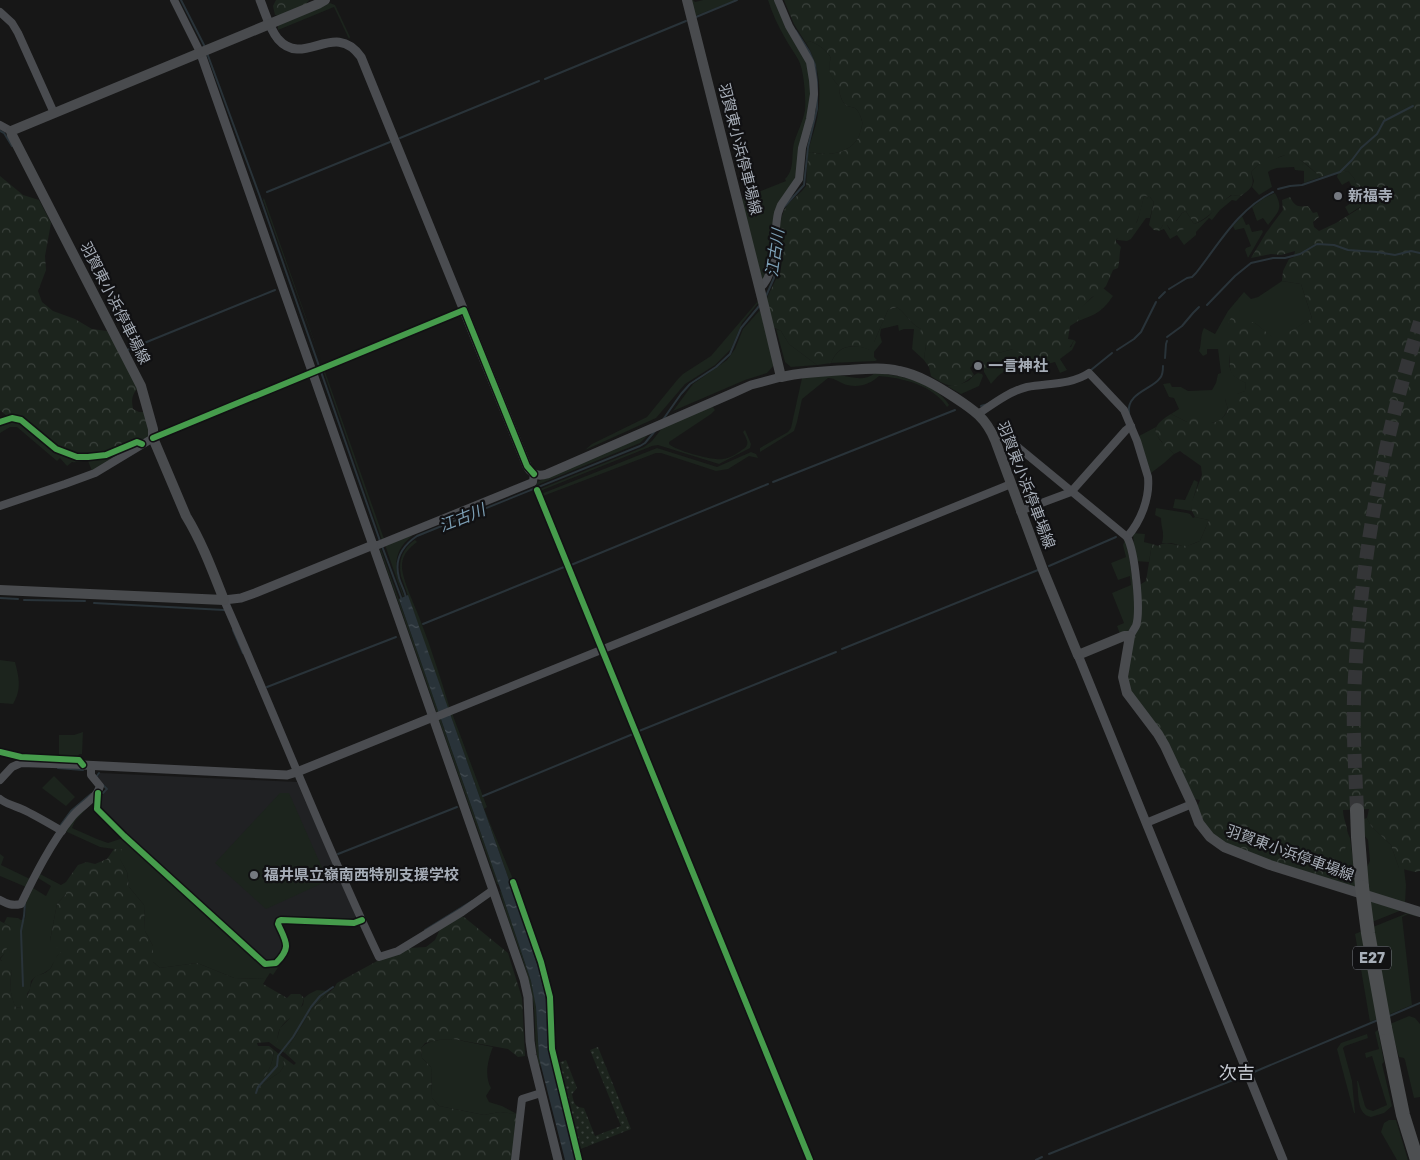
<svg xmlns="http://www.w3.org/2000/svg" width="1420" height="1160" viewBox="0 0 1420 1160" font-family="Rubik,'Noto Sans JP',sans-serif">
<defs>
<pattern id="forest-crowns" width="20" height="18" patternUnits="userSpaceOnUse" patternTransform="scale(1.25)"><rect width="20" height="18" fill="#1c241d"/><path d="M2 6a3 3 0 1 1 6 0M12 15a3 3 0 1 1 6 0" fill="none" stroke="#3a413c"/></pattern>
<pattern id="garden-dots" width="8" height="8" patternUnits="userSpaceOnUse" patternTransform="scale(1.25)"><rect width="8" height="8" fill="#1c241d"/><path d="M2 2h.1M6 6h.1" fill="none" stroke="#3a413c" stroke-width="1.8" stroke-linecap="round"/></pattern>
<pattern id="water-ripples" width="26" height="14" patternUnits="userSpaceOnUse" patternTransform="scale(1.25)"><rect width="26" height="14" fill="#293339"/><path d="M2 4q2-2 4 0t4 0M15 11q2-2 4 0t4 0" fill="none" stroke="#454e54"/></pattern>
</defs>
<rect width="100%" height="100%" fill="#171717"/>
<polygon fill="#202123" points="100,773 297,782 356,916 352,921 278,918 276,922 284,937 285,944 284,949 275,962 265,962 126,835 99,809 99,798 108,789 97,777"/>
<g fill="#1c241d">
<polygon points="691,0 693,0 695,2 703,0 736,0 695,16"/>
<path d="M768 0H776L809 63 812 94 799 174 784 197 769 273 762 283 741 201 743 198 786 181 785 179C795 170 791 155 794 143 797 132 803 122 805 110 806 99 804 71 799 61 795 53 789 46 785 38 778 26 772 13 768 0Z"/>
<polygon points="330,3 335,5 350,37 349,39 334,7 278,30 278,25"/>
<path d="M809 41C818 44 827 50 831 58 827 69 831 78 839 86 839 92 841 102 847 106 850 107 853 107 855 108 859 111 861 117 862 121 863 125 861 129 860 133 854 153 829 157 811 152L808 153C810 141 815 130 817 119 822 92 820 66 806 43Z"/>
<polygon points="1288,154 1297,157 1321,177 1304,183 1304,171 1295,170 1294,167 1277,168 1271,170 1268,172 1272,187 1259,195 1252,187 1254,181 1251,172 1259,164"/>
<polygon points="1348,171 1354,178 1363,197 1360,207 1349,214 1345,207 1351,203 1351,191 1353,189 1349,181 1342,185 1337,177 1338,172"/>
<path d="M1275 193C1284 209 1278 212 1268 225L1263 218 1257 221 1252 207 1264 198Z"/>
<path d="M1232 195 1241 196 1236 201 1232 200 1220 210 1212 220 1209 218 1196 232V235L1184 245 1177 235 1170 239 1164 229 1159 231 1163 225H1167L1170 230 1182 213 1186 211 1194 224C1208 220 1211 212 1221 203 1224 200 1228 198 1232 195Z"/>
<polygon points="1144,196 1150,197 1154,202 1150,218 1146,218 1131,239 1127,241 1116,240 1137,222"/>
<polygon points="264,198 323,366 263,200"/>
<polygon points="1242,216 1246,225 1249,224 1252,232 1262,230 1263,232 1248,258 1245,250 1246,248 1251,246 1244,228 1235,230 1233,226"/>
<path d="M1282 281 1301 284 1312 318 1276 341 1255 323 1229 354C1229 371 1230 375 1246 383L1245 391 1225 399 1228 409 1224 416 1220 421 1212 423 1187 422 1171 414 1179 409 1174 398 1169 397 1163 384 1170 383 1172 387H1181L1188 391 1212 390 1216 383 1218 374 1221 373 1218 349H1207V354L1203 356 1199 351C1202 344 1200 334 1204 328L1215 334 1228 311 1244 292 1251 299 1258 297Z"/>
<path d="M1103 288 1113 296C1102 312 1095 315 1078 321L1079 309Z"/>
<polygon points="758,301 759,302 742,323 731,349 715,365 685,384 656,418 585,450 592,444 647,417 678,379 683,374 711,356"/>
<path d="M897 307C907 314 908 322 921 329L926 344 924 360 912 349 914 329H904L899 331 898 325 881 329 880 335 882 342 874 352V357L877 360 875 361 831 363C839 342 857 344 874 351V342L888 310Z"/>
<polygon points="760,310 775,364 767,373 745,380 673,411 693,384 727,360 735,349 743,329"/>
<polygon points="776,329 781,331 789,344 817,365 791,367 785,362"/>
<polygon points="1074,340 1076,342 1072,350 1060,359 1067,370 1060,373 1055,362 1044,365 1043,362 1033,364 1025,360 1022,362 1006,366 1006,370 998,376 991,384 984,372 984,369 987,370 998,353 1013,349 1071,347"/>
<polygon points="324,369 384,539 382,540 323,370"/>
<path d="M875 373C900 375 935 382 949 405L947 407C933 385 903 378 879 376 870 384 860 388 847 385 840 383 835 378 828 378L802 399 797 422 794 431 760 452V448L788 432 791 428 802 378C814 377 828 374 839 375 852 377 864 382 875 373Z"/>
<path d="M978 373 982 374 983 376 979 386 961 394 947 386C954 385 962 384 968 381 972 378 973 375 978 373Z"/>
<path d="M712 406 715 410 711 414 669 442V444C676 451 714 461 723 459 731 458 739 452 745 448 750 443 746 438 743 432L745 430 751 444 750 448 719 464 658 445 652 446 540 491V489L644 447 652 441 663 427Z"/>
<path d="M11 419C22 420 27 426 34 433 41 439 48 446 55 451 82 467 109 456 135 445L92 471 88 461C83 460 78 463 72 462L67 466 60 458 57 461 17 427H10L0 433V423Z"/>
<path d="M1156 427C1153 437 1167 446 1174 454L1164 463 1151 473 1139 436Z"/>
<polygon points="649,433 646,437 640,443 537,485 536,483 539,481"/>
<polygon points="657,448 717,467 751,452 756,454 758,458 749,456 728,469 716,471 661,453 656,453 543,496 569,563 568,563 541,494"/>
<path d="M1194 480 1198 482C1196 492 1191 501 1192 511L1173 508 1175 499 1185 500Z"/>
<path d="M1156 508 1187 513 1190 514 1193 518 1195 517 1209 520 1200 541 1185 547 1171 543H1162C1165 532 1161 529 1161 518L1155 515Z"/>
<polygon points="1133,533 1145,534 1144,542 1152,544 1149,562 1135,561"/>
<path d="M410 534 412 536C389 554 396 573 404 596L403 597 385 545Z"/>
<path d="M415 540 417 542C409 548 403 554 402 564 401 579 416 607 421 622 432 650 441 680 450 709L448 710 401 576C398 561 402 549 415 540Z"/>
<polygon points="1125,540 1127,543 1133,583 1135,604 1133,625 1128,631 1120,634 1117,626 1124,623 1112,593 1131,585 1130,576 1118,580 1111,563 1126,557 1123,545"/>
<polygon points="381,549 439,713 437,713 380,550"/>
<path d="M0 660 15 662C19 678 22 689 13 704L0 703Z"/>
<polygon points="452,713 487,807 484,809 513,879 509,880 450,714"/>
<polygon points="440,717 499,885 497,884 439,720"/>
<polygon points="83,732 82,754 79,754 78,758 59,757 59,735 74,735"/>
<polygon points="54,776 75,797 66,806 42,788"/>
<polygon points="280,793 289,793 327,879 325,882 266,909 215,863"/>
<polygon points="90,805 75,821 72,828 97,839 108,843 123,838 264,965 276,965 282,958 283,960 273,975 270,973 266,979 234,978 197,963 160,968 153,962 153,946 145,931 144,905 129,887 127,872 114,849 100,847 65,831 76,816"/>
<polygon points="1367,818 1371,826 1391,845 1399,868 1404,868 1406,885 1405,904 1369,894 1367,867 1370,861 1368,840 1364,835 1363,819"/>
<path d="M1347 831 1350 838 1357 889 1330 881C1341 863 1344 852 1347 831Z"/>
<polygon points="0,854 4,857 1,865 30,879 26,887 0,876"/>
<path d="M40 874 61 885 66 882V894L57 904 50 941 68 946 69 949 58 955 50 969 44 973 35 977 31 981 30 989 27 994V1000L21 1007 16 1008C10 996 9 985 12 971L0 959 4 954 11 927 4 923 7 917 18 918 21 920 25 919 26 903 33 888 46 896 51 886 38 878Z"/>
<path d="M513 886 539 962 549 997 550 1043 553 1060 551 1062C546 1040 550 1018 546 997 539 961 524 921 511 887Z"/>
<path d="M500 891H501L531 981C533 990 536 999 536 1009 538 1028 537 1047 541 1066L539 1065C533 1042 537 1019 532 995 526 960 508 926 500 891Z"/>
<polygon points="1369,900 1402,910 1372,922"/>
<polygon points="1410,912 1415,915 1418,917 1408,914 1402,917 1412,1005 1388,1015 1373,927"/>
<polygon points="1362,931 1377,1019 1370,1022 1355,934"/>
<polygon points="317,990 330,991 312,1009 285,1053 277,1048 277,1039 280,1028 303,1005 304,998 309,994"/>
<polygon points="1409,1016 1415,1018 1420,1024 1420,1097 1414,1098 1405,1060 1404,1058 1399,1057 1390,1024"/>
<path d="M1378 1030 1384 1062 1382 1064 1392 1106 1384 1113 1371 1117C1356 1114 1359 1094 1357 1081H1358L1365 1106 1367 1109 1373 1111 1387 1105 1372 1056 1366 1058 1365 1053 1379 1049 1375 1032Z"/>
<polygon points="1367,1034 1368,1038 1345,1046 1343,1048 1352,1081 1355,1113 1354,1113 1337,1049 1341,1043"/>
<path d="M453 1039 493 1047C488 1059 484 1076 491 1088L486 1096 489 1102 502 1106 517 1114 500 1112 484 1115 439 1106 432 1098 431 1067 422 1058 421 1048C429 1039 441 1040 453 1039Z"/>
<path d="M274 1050 283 1057 284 1066 280 1072 264 1083 262 1081C269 1071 273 1062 274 1050Z"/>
<polygon points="1389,1120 1396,1120 1408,1160 1397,1160 1381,1132 1384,1123"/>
</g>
<g fill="url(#forest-crowns)">
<polygon points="276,0 309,0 304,7 281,16 275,15 273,6"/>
<path d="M784 0H1420V871L1415 872 1399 868 1391 845 1371 826 1367 818 1369 809 1343 810C1343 817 1346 823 1347 829 1350 846 1338 867 1330 881L1226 845 1207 830 1197 808 1200 800 1191 798 1127 686 1138 586 1146 581 1152 544 1158 546C1167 540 1174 546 1183 546 1189 546 1195 543 1200 541L1209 520 1195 517 1192 511 1191 504 1202 475 1201 466 1180 451 1174 454 1170 450 1165 448C1163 442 1161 441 1158 437 1150 427 1163 419 1171 414L1187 422 1198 410 1212 423C1221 421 1224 418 1228 409L1225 399 1227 393 1237 394 1245 391 1246 383C1227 374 1231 372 1229 354 1228 346 1226 338 1224 330L1232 316 1255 323 1276 340 1312 318 1301 284 1282 281 1283 271 1289 259 1294 257 1295 251 1281 255 1271 254 1251 258 1266 233 1283 210 1282 200 1290 197C1295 207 1298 207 1308 206L1313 213 1317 212 1319 217 1313 222 1314 227 1319 231 1336 223 1360 208 1362 197 1354 178 1348 171 1332 174 1321 177C1304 163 1289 143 1269 165L1259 164 1251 172C1255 186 1252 187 1241 196L1231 195C1218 205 1210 218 1194 224L1186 211 1182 213 1176 221 1183 225 1184 229 1173 233 1167 225H1163L1159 231 1154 230 1149 225 1154 202 1150 197 1144 196C1140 213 1136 237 1116 239V242L1121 247C1119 254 1120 260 1118 268L1113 270 1106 286 1097 295 1092 297 1080 309 1078 321 1070 326 1068 339 1074 340C1067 356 1048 362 1032 358 1025 357 1019 352 1013 349L998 353C998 361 994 366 987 370L984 369 979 361 973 364 970 368 974 375C957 390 949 388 931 376L929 367 924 360 926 344 919 337 921 329C908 322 907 314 897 307L888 310 874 342V352C857 344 839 342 831 363L817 365 789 344 781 331 773 327 766 300 776 279 780 248V224L782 216 784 210 788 204 802 191 806 186 808 153 811 152C829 157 854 153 860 133 861 129 863 125 862 121 861 117 859 111 855 108 853 107 850 107 847 106 841 102 839 92 839 86 830 77 827 69 831 58 827 50 818 44 809 41L806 43 794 24Z"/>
<path d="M0 176 23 195 39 200 51 223 45 256 46 270 38 291 42 302 53 311 75 319 92 329 107 331 139 387C132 394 131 399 133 409L139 412H147L150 435C146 440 144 441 138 440 122 446 107 455 89 455 78 456 66 453 56 447 40 437 28 414 8 417L0 410Z"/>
<path d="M114 849H122L120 859 127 872 129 887 144 905 145 931 153 946V962L160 968 197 963 234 978 266 979 263 984 287 998 291 994H300L304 998C299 1020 291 1013 281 1027 277 1033 277 1041 277 1048L269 1042 257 1043 258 1046H269L274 1050C273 1062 269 1071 262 1081L264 1083 280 1072 284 1066 283 1057 294 1065 296 1063 285 1053 312 1009 334 988 337 983 379 960 410 948 426 947 435 940 440 929 460 917H464L508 953 522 998 525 1056 518 1057 508 1049 453 1039 438 1040 425 1043 421 1048 422 1058 431 1067 432 1098 439 1106 484 1115 500 1112 517 1114 513 1160H0V959L1 961 4 960 12 971C9 985 10 995 16 1008L21 1007 23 1001 27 999C27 994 29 993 30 988 36 968 39 980 50 969 53 966 54 959 58 955 60 952 65 950 68 949V946L56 948 50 941 57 904 66 894V882L78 865 87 862 95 864 107 859Z"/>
<polygon points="0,921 11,927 13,936 4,954 0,958"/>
</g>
<path fill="url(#garden-dots)" d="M598 1047 631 1129 578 1150 558 1063 566 1060 577 1088 572 1094C574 1103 574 1107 584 1108L595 1136 621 1126 590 1050Z"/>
<polygon fill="url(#water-ripples)" points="408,595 509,880 540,973 547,1004 549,1050 575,1160 565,1160 539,1058 536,1007 531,981 501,891 399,599"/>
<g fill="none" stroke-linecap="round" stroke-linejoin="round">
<g stroke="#293339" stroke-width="2">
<polyline points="181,0 205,47"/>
<polyline points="696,17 737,0"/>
<polyline points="207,53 259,194 380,541"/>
<polyline points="545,79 686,21"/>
<polyline points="0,131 4,133 12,146"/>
<polyline points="400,138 539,81"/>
<polyline points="1278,189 1290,186 1302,185 1340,172 1352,160 1361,148 1377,134 1384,121 1413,106"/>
<polyline points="267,192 390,142"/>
<polyline points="784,207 804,185 808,147 817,109 817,82 815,65 809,51 796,31"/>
<path d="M1169 289 1187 278 1192 277 1196 273C1219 244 1238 209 1273 192"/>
<polyline points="766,296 774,278 779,241"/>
<polyline points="1159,298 1165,292"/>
<polyline points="1207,305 1235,276 1251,263 1273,258 1285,258 1300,254 1317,244 1334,245 1348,250 1377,252 1395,255 1411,251 1420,253"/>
<polyline points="1167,337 1182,326 1193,313 1199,307"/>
<polyline points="127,350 275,290"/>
<polyline points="1117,350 1134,339 1141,332 1156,302"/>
<polyline points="1165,358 1166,344 1167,341"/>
<polyline points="1091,370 1112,353"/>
<polyline points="981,406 988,404"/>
<path d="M1129 413C1126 393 1153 389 1160 378 1163 375 1163 370 1163 366"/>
<polyline points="662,421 681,394 690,384 716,367 730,354 741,328 760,305"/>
<polyline points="773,482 955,410"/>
<polyline points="382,546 402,600"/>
<polyline points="571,565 768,484"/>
<polyline points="1049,566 1116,537"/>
<polyline points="0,598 18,599"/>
<path d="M406 598C405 591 401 585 399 578 394 560 402 546 417 536L640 446 645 443 655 431"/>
<polyline points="24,600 85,601"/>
<polyline points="94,603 224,610"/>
<polyline points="423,624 564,567"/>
<polyline points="233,630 243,653"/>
<polyline points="842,649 1038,570"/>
<polyline points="267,687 396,637"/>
<polyline points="639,731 836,652"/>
<polyline points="58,768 83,770"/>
<polyline points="97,778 96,777 99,773"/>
<polyline points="102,784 107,789 103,793"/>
<polyline points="483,796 633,734"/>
<polyline points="60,826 71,811 91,794"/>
<polyline points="338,854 457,807"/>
<polyline points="425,930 472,901"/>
<polyline points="23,986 21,931 24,916 25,903"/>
<polyline points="1387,1017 1420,1003"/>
<polyline points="1254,1072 1378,1020"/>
<polyline points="256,1093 258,1087 277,1066 278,1056 293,1037 311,1007 320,996 333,987"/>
<polyline points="1049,1154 1243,1076"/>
<polyline points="1036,1160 1042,1157"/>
</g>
<path stroke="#343537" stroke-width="14" stroke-dasharray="14 7" stroke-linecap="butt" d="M1357 810C1355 765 1352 721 1355 677 1361 556 1384 436 1420 322"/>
<g stroke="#4a4c50" stroke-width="8">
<polyline points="174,0 201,54"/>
<polyline points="0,12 12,23 18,33 54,113"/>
<polyline points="0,125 11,131"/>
<path d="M760 288C778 273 773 235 778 213L781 205 799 179 802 148 810 119 814 94 813 80 810 62 789 26 778 0"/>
<path d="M978 414C993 404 1010 391 1027 387 1048 383 1071 385 1089 373L1124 410 1137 441 1148 477C1150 498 1141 521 1127 537 1135 551 1141 611 1136 626 1134 629 1132 633 1130 636"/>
<path d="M995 440C1005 436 1011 442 1019 448L1127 537"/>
<polyline points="0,506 65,484 95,473 153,438"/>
<polyline points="1020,511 1071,492 1126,430 1131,426"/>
<polyline points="373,545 378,545 533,482 534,474"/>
<path d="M224 600C277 719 323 840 379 957L398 951 462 912 493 890"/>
<polyline points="433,717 438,716 1011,484"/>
<polyline points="0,780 12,767 21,763 83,765"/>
<path d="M0 799C6 804 18 807 26 811 38 817 50 824 62 831"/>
<polyline points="1146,823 1192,804"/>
<path d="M0 900C7 904 12 906 21 904 35 875 51 843 72 817 80 806 96 800 100 786L91 775V766"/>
<polyline points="515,1160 522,1099 541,1093"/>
</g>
<g stroke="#4a4c50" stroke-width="9">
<path d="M260 0C265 12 269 28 278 39 304 69 334 19 361 57L527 466C532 475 538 477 547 474L733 393 751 385 781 377"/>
<polyline points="201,54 403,631 524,979 528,997 530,1041 532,1055 558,1160"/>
<polyline points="224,600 241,598 255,593 373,545"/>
<polyline points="1078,655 1283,1160"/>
<polyline points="83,765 287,775 297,772 433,717"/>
</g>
<g stroke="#494b4e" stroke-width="10">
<path d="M687 0 764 306 781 377C803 372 826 371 849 370 865 369 883 367 899 371 919 375 937 386 954 397 974 410 986 418 995 440L1043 570 1078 655 1124 636H1130L1123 677 1127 693 1158 734 1165 746 1192 804 1199 823 1210 837 1224 847 1270 865 1420 912"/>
<path d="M0 590 224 600C213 572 202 542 186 516L153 438V429L141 386 12 135 11 131 318 4 325 0"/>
</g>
<g stroke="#4d4f51" stroke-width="14">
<polyline points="1357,810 1358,837 1362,887"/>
<polyline points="1385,1028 1403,1115 1417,1160"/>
</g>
<polyline stroke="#4d4f51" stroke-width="14" points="1362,887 1368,933 1385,1028"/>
<g stroke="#111113" stroke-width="9">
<g id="cycleway">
<polyline points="0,422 12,418 21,420 56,449 77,457 88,457 106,455 137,442 142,444"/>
<polyline points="153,438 464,310 527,466 534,474"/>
<polyline points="537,490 810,1160"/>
<polyline points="0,752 21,757 79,760 83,765"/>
<path d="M98 793 97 809 124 836 265 964 276 963C292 947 286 942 278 924L279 921 281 920 354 923 362 920"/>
<polyline points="513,882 541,962 550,997 552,1049 579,1160"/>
</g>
</g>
<use href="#cycleway" stroke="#469c4c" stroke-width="6"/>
</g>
<g fill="#757980" stroke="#111113" stroke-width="2">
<circle cx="1338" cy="196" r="5"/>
<circle cx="978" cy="366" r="5"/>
<circle cx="254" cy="875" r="5"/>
</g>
<g text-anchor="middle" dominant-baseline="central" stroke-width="4.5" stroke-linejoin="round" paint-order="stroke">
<rect fill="#111113" stroke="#7a7f86" stroke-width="1" x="1353" y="946.5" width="38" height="23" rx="4"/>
<g font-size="14" font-weight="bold" fill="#a7aeb8">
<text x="1372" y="958">E27</text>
</g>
<g font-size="15" fill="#a7aeb8" stroke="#111113">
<text transform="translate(740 149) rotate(76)">羽賀東小浜停車場線</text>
<text transform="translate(115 303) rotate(63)">羽賀東小浜停車場線</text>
<text transform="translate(1026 485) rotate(69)">羽賀東小浜停車場線</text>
<text transform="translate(1290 853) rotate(20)">羽賀東小浜停車場線</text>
</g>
<g font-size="15" font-weight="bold" fill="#a7aeb8" stroke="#111113" text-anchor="start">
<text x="1348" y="196">新福寺</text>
<text x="988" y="366">一言神社</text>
<text x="264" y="875">福井県立嶺南西特別支援学校</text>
</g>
<g font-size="16" font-style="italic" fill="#7c9fb5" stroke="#111113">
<text transform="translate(775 253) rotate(-82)">江古川</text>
<text transform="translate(462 518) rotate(-22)">江古川</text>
</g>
<g font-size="18" fill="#c8ccd4" stroke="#111113">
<text x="1237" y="1073">次吉</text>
</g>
</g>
</svg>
